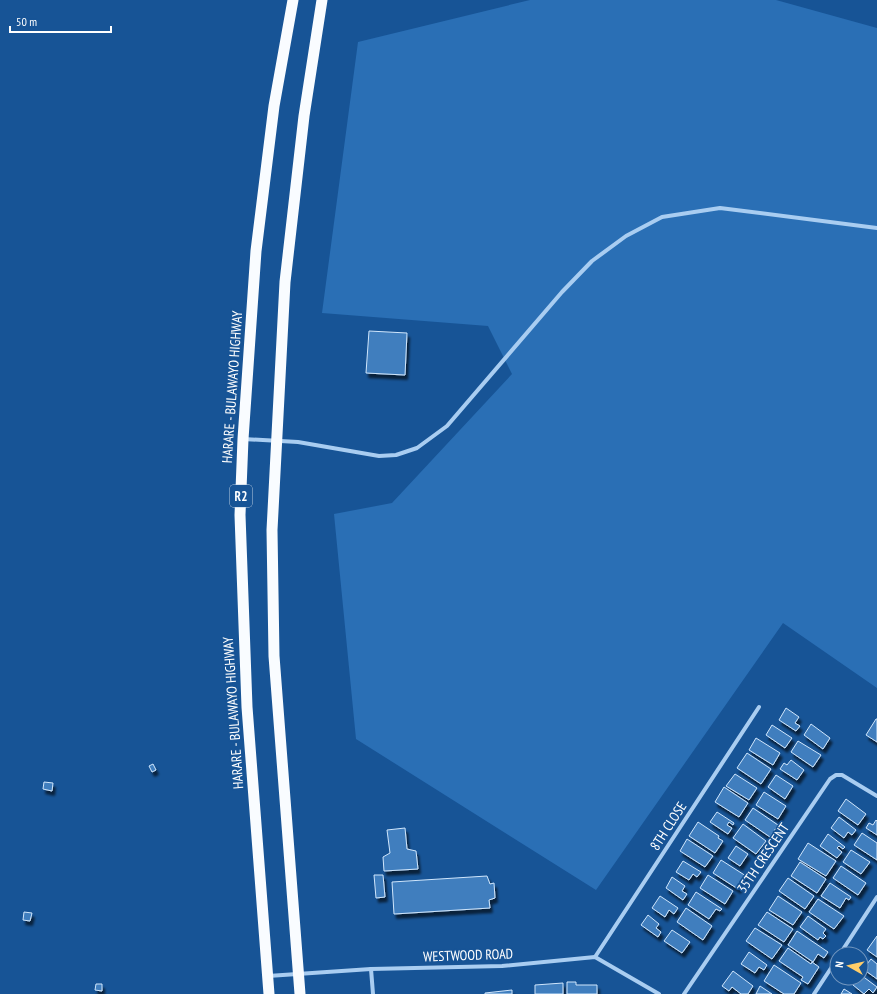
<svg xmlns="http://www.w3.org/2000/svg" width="877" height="994" viewBox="0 0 877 994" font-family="'PT Sans Narrow',sans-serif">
<defs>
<filter id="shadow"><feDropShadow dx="2.5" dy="4.5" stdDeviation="1" flood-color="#0009"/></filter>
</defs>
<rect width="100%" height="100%" fill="#175496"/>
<polygon fill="#2a6fb5" points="530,0 776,0 877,28 877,688 783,623 596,890 356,739 334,514 392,503 512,374 488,326 322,313 358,42"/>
<g fill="#3f7ebe" stroke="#d0e6fc" filter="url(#shadow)">
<polygon points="369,331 407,333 405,375 366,373"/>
<polygon points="786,708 799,717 795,723 800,726 796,731 779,720"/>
<polygon points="876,719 877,719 877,742 866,735"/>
<polygon points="811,724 830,738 823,749 804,735"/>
<polygon points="772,725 792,738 785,748 766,735"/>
<polygon points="756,738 780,753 773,765 749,750"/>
<polygon points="798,741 821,755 813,767 791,752"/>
<polygon points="747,753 771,769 761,784 737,768"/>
<polygon points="791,760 804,770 797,780 780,769 784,763 787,765"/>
<polygon points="153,764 156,770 152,772 149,766"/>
<polygon points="735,774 757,788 749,800 726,786"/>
<polygon points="776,775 793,786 785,799 768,787"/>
<polygon points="44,782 53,783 52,791 43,789"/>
<polygon points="724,787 748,803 739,817 715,802"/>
<polygon points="764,792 786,806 778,819 756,805"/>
<polygon points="846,799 866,814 858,825 838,811"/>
<polygon points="753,808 778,825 770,837 745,820"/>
<polygon points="717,812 734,823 733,825 729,822 727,825 732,828 728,834 710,822"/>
<polygon points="839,817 856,830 852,835 848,832 844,838 831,828"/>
<polygon points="876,820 877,821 877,835 866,828 869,823 873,825"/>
<polygon points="698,822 719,836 718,838 723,841 715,853 689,836"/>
<polygon points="743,824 766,841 756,854 733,838"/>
<polygon points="405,828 407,849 416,851 418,869 384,871 383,857 390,853 387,830"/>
<polygon points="862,833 877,843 877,860 854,845"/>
<polygon points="828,834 845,847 843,849 839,846 837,848 842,852 837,858 820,846"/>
<polygon points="687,839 713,856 705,867 680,851"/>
<polygon points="808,843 836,861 826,876 798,859"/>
<polygon points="736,846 748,854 740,866 728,858"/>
<polygon points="851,850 870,862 861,874 843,862"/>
<polygon points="721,860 746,876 738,889 713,873"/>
<polygon points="683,861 701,872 697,877 693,874 689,880 676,872"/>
<polygon points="800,862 826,879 817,893 791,876"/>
<polygon points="841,866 866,883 858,895 833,878"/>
<polygon points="374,875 383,875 385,897 376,898"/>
<polygon points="708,875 733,891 725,904 700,888"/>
<polygon points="487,876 490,884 494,883 495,898 489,900 490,908 394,914 392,882"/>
<polygon points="672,877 685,886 682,891 687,894 683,900 666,888"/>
<polygon points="788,878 814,896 805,909 779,891"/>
<polygon points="830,883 851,897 849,900 846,898 840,908 821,896"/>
<polygon points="696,892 722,909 720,911 716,909 709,919 688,905"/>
<polygon points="660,896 678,908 674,914 669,910 665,917 652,908"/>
<polygon points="778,896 802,912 793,925 769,910"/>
<polygon points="818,899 844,916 834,929 809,912"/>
<polygon points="686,908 712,926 703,940 677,922"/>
<polygon points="24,912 32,913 30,921 23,920"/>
<polygon points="767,912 793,929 784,942 758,925"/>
<polygon points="648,915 659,924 656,928 661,932 658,937 641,925"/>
<polygon points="808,916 826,929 823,933 826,936 823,939 820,937 818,940 800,927"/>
<polygon points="755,928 782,945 772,959 746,941"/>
<polygon points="672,930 690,942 682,953 664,941"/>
<polygon points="797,931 828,952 824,958 818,954 813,962 788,945"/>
<polygon points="877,936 877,957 867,950"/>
<polygon points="788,948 811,964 812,962 819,967 808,984 801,980 803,977 779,961"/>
<polygon points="749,952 767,965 764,970 759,967 755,973 741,964"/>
<polygon points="871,959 877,964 877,979 863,969"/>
<polygon points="774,965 801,983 794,994 784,994 764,981"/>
<polygon points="733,971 753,986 748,994 741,994 732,987 729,991 722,986"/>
<polygon points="861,975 877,987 873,993 869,989 864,994 853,985 858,978 861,978"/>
<polygon points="567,982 576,982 576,985 597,985 597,994 567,994"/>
<polygon points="563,983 563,994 535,994 535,985"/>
<polygon points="96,984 102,984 102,991 95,990"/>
<polygon points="760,986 772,994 756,994"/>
<polygon points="844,989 852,994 841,994"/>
<polygon points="512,990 512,994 485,994 485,993"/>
</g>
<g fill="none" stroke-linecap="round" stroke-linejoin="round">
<g stroke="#a9cdf1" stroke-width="4">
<polyline points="243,439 298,442 379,456 396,455 417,448 447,426 562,292 592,261 626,236 662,217 720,208 877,228"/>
<polyline points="840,954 877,897"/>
<polyline points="595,957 759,707"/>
<polyline points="371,969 373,994"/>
<polyline points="268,976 371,969 502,966 595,957 659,994"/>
<polyline points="684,994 830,779 836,775 842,775 877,796"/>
<polyline points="814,994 837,959"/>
</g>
<g stroke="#f9fcff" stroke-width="11">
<polyline points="269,994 247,707 240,515 243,439 256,251 274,106 293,0"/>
<polyline points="300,994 274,656 272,530 285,282 304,116 322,0"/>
</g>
</g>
<g text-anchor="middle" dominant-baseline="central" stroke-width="3.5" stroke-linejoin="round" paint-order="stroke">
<rect fill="#175496" stroke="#b9cce0" stroke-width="1" x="230" y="485" width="22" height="22" rx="3"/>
<g font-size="13" font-weight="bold" fill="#fff">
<text x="241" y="496">R2</text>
</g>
<g font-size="14" fill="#fff" stroke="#175496">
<text transform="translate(232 387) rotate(-86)">HARARE - BULAWAYO HIGHWAY</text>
<text transform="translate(233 713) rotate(-94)">HARARE - BULAWAYO HIGHWAY</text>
<text transform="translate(668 826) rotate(-57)">8TH CLOSE</text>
<text transform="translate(763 858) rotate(-56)">35TH CRESCENT</text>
<text transform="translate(468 955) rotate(-2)">WESTWOOD ROAD</text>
</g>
</g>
<g transform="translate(849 966) rotate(278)"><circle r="19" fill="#175496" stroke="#7498c0"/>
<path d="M0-3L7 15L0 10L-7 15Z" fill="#ffcd69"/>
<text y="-6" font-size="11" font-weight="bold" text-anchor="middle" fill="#ffffff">N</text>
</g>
<path d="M10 26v6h101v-6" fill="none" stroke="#ffffff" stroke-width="2"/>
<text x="16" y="26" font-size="12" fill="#ffffff" stroke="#175496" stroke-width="3" paint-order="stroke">50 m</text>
</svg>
